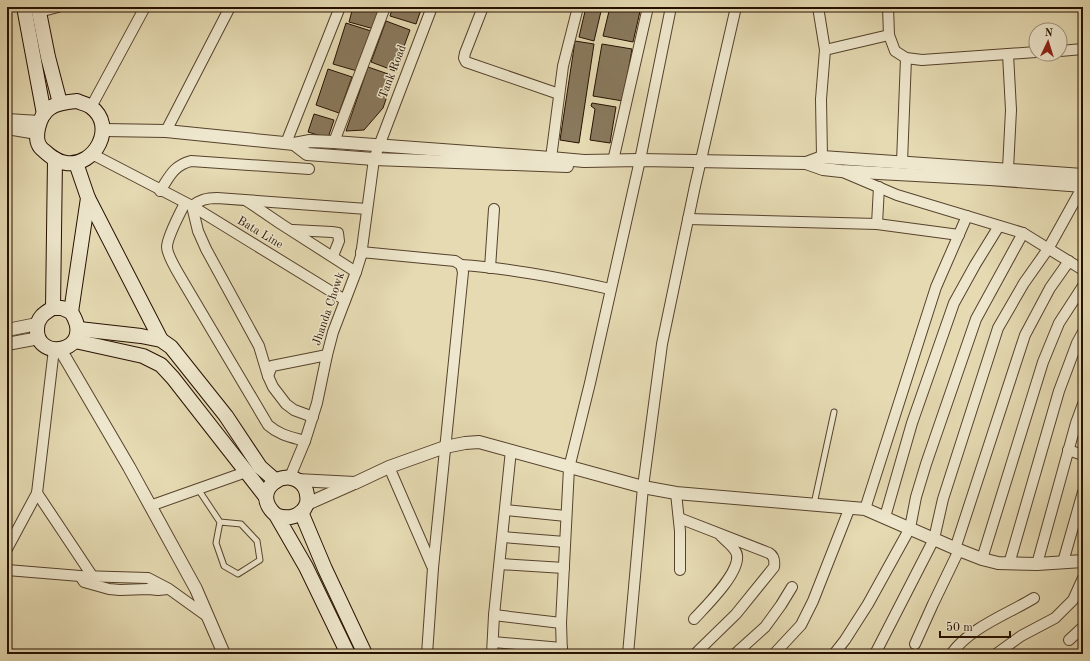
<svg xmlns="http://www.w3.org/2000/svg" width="1090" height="661" viewBox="0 0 1090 661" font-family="'Old Standard TT',serif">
<rect width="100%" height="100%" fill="#e5dab2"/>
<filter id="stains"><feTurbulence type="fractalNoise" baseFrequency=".005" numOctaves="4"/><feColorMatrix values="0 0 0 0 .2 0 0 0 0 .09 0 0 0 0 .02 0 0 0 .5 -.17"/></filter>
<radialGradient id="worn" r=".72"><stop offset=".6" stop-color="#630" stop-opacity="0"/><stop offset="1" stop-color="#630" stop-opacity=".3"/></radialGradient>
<g fill="#89795d" stroke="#261000">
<polygon points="353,7 381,7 374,29 349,22"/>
<polygon points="393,7 422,7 416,24 390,16"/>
<polygon points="586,7 602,7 594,41 579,37"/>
<polygon points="610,7 641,7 633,42 603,36"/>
<polygon points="386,21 410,30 395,71 371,62"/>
<polygon points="346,23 371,31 357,71 333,64"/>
<polygon points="575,41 594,44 579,143 560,140"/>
<polygon points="602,44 632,49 623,101 593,96"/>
<polygon points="368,67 394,76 383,108 364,130 346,131"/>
<polygon points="328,69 352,77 339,113 316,105"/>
<polygon points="592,103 616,107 610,143 590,140 595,109 591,106"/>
<polygon points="314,114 334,120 328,138 308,132"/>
</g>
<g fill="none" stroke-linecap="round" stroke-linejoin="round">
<g stroke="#56422c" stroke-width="7">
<g id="service">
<polyline points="198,489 220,522 241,524 257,541 260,560 238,574 224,566 216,543 220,522"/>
<polyline points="814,504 834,412"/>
</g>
</g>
<g stroke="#56422c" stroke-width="12">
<g id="minor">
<polyline points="483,7 465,53 464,58 466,62 559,94"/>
<polyline points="818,7 825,50 821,99 822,157"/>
<polyline points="888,7 889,35 895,51 906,58 922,60 1036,52"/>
<polyline points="39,12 58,7"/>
<polyline points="825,50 889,35"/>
<polyline points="1060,51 1083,49"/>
<polyline points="91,107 145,7"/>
<polyline points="166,131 230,7"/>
<polyline points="334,142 385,7"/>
<polyline points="286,143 340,7"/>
<polyline points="92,154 192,206 345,300"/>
<polyline points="551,158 563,66 578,7"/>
<polyline points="613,161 648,7"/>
<polyline points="902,162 906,58"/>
<polyline points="1008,169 1011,110 1008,54"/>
<polyline points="845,173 897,195 1023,233 1083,270"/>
<path d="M160 191C170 176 173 166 191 161L309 169"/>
<polyline points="247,201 281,224 356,272"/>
<path d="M185 203C180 213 167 237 167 247 167 255 177 271 181 278L268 425C279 435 291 437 305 441"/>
<polyline points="688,219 877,224 959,235"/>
<polyline points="877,224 879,187"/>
<polyline points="293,230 332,232 338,233 339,241 333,256"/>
<polyline points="361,252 455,261 461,265 463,272 433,568 427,654"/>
<path d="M461 265C511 268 561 278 610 289"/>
<polyline points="490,268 494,209"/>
<polyline points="268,376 272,366 327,355"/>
<path d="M313 417 294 410 286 404 273 387 268 376 259 346 206 249 198 231 192 206C200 200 206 198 217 198L367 209"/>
<polyline points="1068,450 1083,455"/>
<polyline points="389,467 432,566"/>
<polyline points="290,477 305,441 317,403 327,355 333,332 356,272 361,256 374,159 432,7"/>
<polyline points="37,493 93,577"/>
<polyline points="676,493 680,531 680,570"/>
<polyline points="150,506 246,472"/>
<polyline points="865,509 936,287 967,216"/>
<polyline points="505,510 566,516"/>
<polyline points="885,517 912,423 954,303 975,265 999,226"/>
<path d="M679 518 769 553C774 556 775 560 774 567L736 614 695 654"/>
<polyline points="503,537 565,542"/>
<polyline points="7,549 37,493 54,349"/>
<polyline points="955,549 1025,335 1050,288 1069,261"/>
<polyline points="982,559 1043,362 1059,323 1083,286"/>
<polyline points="1063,562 1083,492"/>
<polyline points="500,564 564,568"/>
<polyline points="1009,564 1059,391 1077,343 1083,332"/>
<polyline points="1037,564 1076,423 1083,404"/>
<polyline points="7,570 80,576 148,578 169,589 208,617"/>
<polyline points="80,576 84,582 109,589 120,590 148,589 158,590 168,589"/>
<polyline points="494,615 561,623"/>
<path d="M694 619C706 606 740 573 737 555 736 548 725 540 721 536"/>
<polyline points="1069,640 1083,627"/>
<polyline points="493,642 562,648"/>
<polyline points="915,644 933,604 959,550"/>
<polyline points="492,654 494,615 511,450"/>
<polyline points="562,654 561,623 569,468 590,383 640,160 671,7"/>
<polyline points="628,654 643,487 662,344 695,186 736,7"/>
<polyline points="735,654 765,627 781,605 792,587"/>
<polyline points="774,654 801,625 813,601 850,507"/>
<polyline points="834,654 845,640 868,604 910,528 916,497 926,464 976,319 1023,233"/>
<polyline points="875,654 934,539 943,499 998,328 1024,283 1048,249 1083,186"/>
<path d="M951 654C971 627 1006 615 1034 598"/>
<polyline points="996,654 1021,636 1055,618 1073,600 1083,578"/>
</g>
</g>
<g stroke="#56422c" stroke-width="14">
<g id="tertiary">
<polyline points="7,120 39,122"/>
<polyline points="7,128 37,133"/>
<polyline points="104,130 166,131 294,144 310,141 334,142 551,158 584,161 640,160 806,163 823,169 841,171 990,179 1083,186"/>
<polyline points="294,144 307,154 374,159 567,166"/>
<polyline points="806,163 822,157 1083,175"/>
<polyline points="7,330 37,324"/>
<polyline points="7,344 39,338"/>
<polyline points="60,349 129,467 196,589 224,654"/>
<polyline points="297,480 355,483 389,467 445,447 465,443 479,442 643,487 676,493 865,509 959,550 982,559 998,563 1037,564 1083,561"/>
<polyline points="307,504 352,484"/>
</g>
</g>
<g stroke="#261000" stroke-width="16">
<g id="secondary">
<polyline points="24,7 44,114"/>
<polyline points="38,7 48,57 60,103"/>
<path d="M77 101C81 103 87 104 91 107 117 126 95 167 66 163 56 162 49 155 42 149 32 140 39 115 50 108 57 103 68 102 77 101Z"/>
<polyline points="88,198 161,340"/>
<polyline points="53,308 55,159"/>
<path d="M53 308H62L71 312C97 352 36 363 37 329 37 318 44 313 53 308Z"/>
<polyline points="71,312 88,198 76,163"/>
<polyline points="79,329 141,336 161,340 171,347 226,416 260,467 276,481"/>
<polyline points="75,341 143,356 161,365 173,378 266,497"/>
<polyline points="301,512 325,569 365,654"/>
<path d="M276 515C287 520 303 517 307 503 308 499 307 492 305 488 290 462 247 490 276 515L306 567 348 654"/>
</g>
</g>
<use href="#service" stroke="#eee7cd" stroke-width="5"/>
<use href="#minor" stroke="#eee7cd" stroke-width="10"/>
<use href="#tertiary" stroke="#eee7cd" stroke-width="12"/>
<use href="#secondary" stroke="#eee7cd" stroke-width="14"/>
</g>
<g text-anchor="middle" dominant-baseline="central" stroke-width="3" stroke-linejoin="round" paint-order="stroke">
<g font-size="12" fill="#261000" stroke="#eee7cd">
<text transform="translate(393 72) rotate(-69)">Tank Road</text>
<text transform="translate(260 233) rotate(31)">Bata Line</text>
<text transform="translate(329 309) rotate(-71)">Jhanda Chowk</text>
</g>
</g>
<rect width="1090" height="661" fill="none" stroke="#e5dab2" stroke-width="24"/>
<rect x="8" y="8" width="1074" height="645" fill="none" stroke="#261000" stroke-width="2"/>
<rect x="12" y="12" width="1066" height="637" fill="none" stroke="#261000"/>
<g transform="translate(1048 42) rotate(4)"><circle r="19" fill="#eee7cd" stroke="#9e917b"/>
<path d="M0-3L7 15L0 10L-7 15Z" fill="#8f2418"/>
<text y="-6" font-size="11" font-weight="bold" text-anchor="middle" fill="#261000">N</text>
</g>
<path d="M940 631v6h70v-6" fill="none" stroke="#261000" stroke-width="2"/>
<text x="946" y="631" font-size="12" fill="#261000" stroke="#eee7cd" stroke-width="3" paint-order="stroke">50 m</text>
<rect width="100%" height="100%" filter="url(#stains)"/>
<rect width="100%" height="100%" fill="url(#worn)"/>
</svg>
